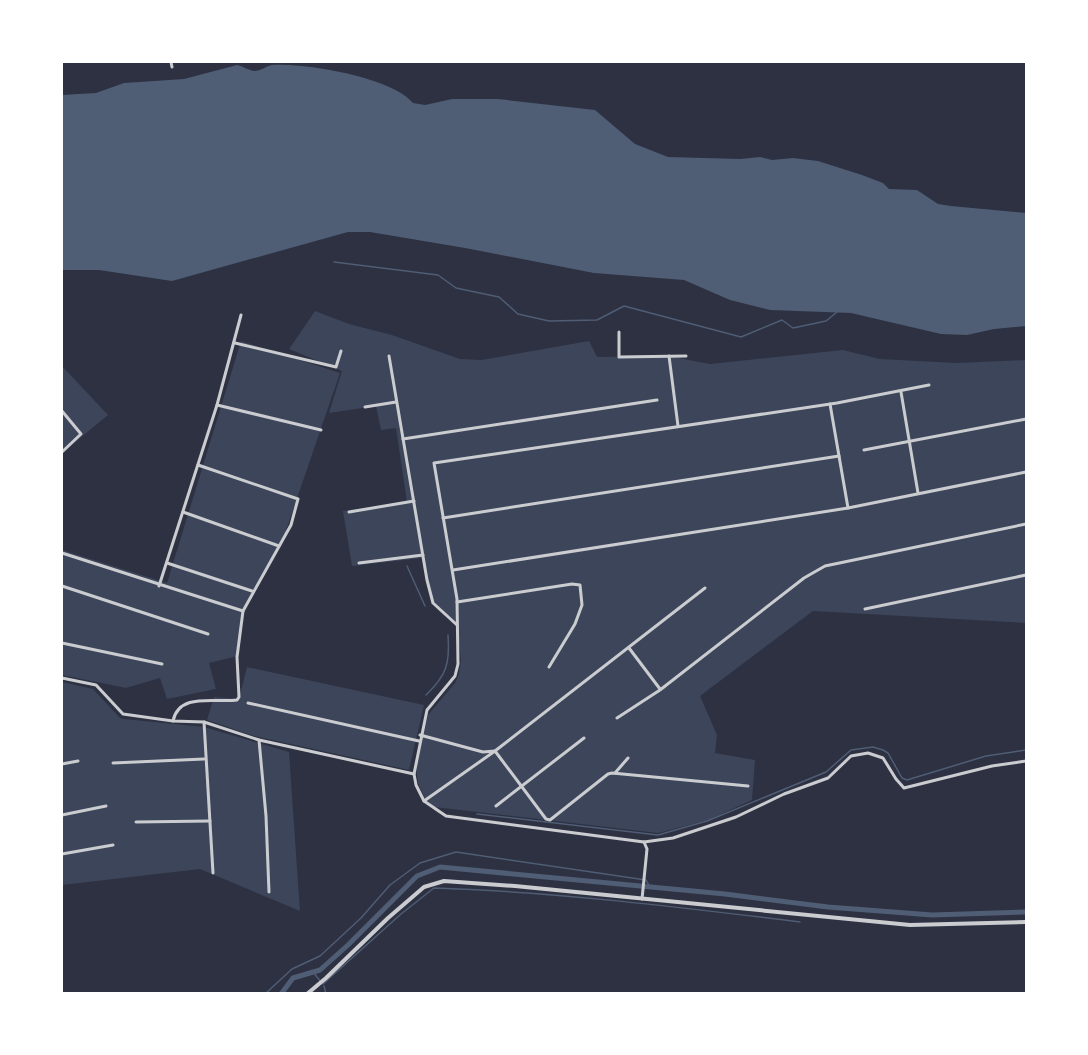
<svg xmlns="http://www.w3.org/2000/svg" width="1088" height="1055" viewBox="0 0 1088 1055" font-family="'Alegreya Sans',sans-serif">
<rect width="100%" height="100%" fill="#2d3142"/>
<g fill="#3c4559">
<polygon points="315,311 349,324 392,335 460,359 481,360 589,341 597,357 668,356 710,364 843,350 880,359 957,363 1026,360 1026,623 813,611 700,696 717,735 715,753 755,760 752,800 708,820 658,833 434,807 425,799 418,783 416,768 428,715 455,683 458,677 461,661 457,624 434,602 428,585 422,558 352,566 343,511 407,502 396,428 381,430 376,406 329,413 342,371 289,349"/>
<polygon points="241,341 340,373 281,545 244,609 238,656 209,663 216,689 167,699 160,678 126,688 62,675 62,550 167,583"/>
<polygon points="62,366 108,415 62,453"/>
<polygon points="247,667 424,705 409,770 254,736 207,720 214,697 239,699"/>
<polygon points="62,682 93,689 120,718 124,719 204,727 289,752 300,911 200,869 62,885"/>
</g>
<path fill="#4f5d75" d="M237 65C242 66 250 71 255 71 260 71 267 66 272 65 306 63 391 77 413 103L425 105 452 99H498L595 110 635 144 668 157 740 159 760 157 772 160 793 158 818 161 862 175 883 183 889 189 917 190 938 204 951 206 1026 213V326L994 329 967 335 941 334 851 313 770 310 730 300 684 280 594 273 465 248 370 232H348L172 281 99 270H62V95L96 93 124 83 184 79Z"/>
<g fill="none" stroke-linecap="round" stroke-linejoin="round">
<g stroke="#4f5d75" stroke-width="1.5">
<polyline points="334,262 438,275 456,288 499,297 518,314 549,321 597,320 624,306 741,337 782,320 793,328 826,321 837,312"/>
<polyline points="407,566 425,606"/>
<path d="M426 695C447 675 450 663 448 635"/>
<polyline points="477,814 658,835 707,821 826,772 851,750 873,747 883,750 888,753 902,778 907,780 986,756 1026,750"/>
<polyline points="313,972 321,982"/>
<path d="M323 984 401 914 434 888C556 892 678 907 800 922"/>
<polyline points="324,986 326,994"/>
<polyline points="265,994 292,969 320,956 361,918 390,885 420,863 456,852 646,880 650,887"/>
</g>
<polyline stroke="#4f5d75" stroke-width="5" points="281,994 293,978 320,970 348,945 417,876 440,867 725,894 828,907 932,915 1026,912"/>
<g stroke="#caccd0" stroke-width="3">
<polyline points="171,62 172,67"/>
<polyline points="619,332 619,357 686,356"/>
<polyline points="235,343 336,367 341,351"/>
<polyline points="389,356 427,580 433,603 457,625"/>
<polyline points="669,356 678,426"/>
<polyline points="929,385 837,403 434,463 457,599 458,664 455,676 427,710 414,774 416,785 424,801 446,816 644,842 673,838 736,817 784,794 828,778 851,756 868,753 883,758 896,779 904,788 992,766 1026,761"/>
<polyline points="901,392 918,493"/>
<polyline points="830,404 848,508"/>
<polyline points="217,405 321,430"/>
<polyline points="365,407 396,402"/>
<polyline points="62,411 81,434 62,452"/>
<polyline points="403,439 657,400"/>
<polyline points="864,450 1026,419"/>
<polyline points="183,512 279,546"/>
<polyline points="349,512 414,501"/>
<polyline points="443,518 839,456"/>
<polyline points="62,553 243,611"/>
<polyline points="167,563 252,591"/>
<polyline points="359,563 423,555"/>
<polyline points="453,570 848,508 1026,472"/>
<polyline points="62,586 208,634"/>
<polyline points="159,586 217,405 241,315"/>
<polyline points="457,602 572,584 580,585 582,605 575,624 549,667"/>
<polyline points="865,609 1026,575"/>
<polyline points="62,643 162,664"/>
<polyline points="629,648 660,689"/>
<polyline points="62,678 96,685 123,714 173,721 204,722 259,740 414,774"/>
<polyline points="248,703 419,741"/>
<polyline points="617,718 660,690 804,578 825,566 1026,524"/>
<path d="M173 721C179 692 215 703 237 700L239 697 237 657 243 611 291 525 298 499 198 465"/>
<polyline points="204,722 213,873"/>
<polyline points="420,735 483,752 495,751 546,819 550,820 608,774 612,773 748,786"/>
<polyline points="259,740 266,816 269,892"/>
<polyline points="113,763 204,759"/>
<polyline points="62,764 78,761"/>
<polyline points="615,773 628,758"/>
<polyline points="424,801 495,751 705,588"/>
<polyline points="496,806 584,738"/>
<polyline points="62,815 106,806"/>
<polyline points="136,822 210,821"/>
<polyline points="62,854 113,845"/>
<polyline points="642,899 647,849 644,842"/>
</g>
<polyline stroke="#caccd0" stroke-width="4" points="307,994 326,978 388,918 424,887 444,881 515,886 910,925 1026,922"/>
</g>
<rect width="1088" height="1055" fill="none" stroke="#ffffff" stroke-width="126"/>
</svg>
